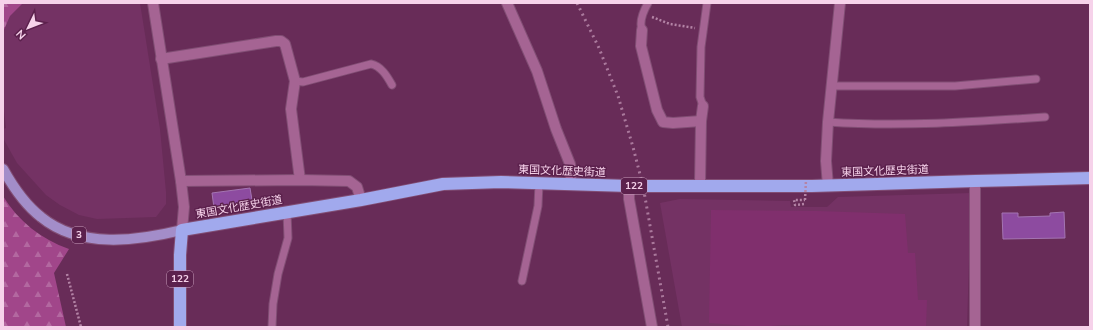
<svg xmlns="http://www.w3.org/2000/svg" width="1093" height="330" viewBox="0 0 1093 330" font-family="'Nunito Sans','Noto Sans JP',sans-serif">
<defs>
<pattern id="forest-firs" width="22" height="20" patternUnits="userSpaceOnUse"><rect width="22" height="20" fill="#a1468a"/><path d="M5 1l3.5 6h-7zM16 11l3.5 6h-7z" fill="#b368a0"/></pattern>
</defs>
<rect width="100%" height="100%" fill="#682c58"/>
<g fill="#743264">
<polygon points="23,3 140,3 160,129 166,192 166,204 156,217 97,219 79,215 60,205 46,195 17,163 3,138 3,129 6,128 3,102 3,32 10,16"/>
<polygon points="971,193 967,327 682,327 660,203 680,199 790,201 791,207 827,207 838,197"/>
</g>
<g fill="url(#forest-firs)">
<polygon points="3,3 23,3 10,16 3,32"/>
<path d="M3 196C18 221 41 239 69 249L54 273 66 327H3Z"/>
</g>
<polygon fill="#802f6d" points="711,210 817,211 905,214 908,253 915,253 918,300 927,300 926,327 782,325 760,327 709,323"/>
<g fill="#8d4ba0" stroke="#a475b2">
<polygon points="250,188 252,200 214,208 212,193"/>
<polygon points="1064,212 1065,238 1003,239 1002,213 1018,213 1018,217 1050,216 1050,213"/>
</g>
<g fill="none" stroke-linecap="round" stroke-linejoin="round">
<g stroke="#814e74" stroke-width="9">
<g id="lane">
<path d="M642 30C639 22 644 10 648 3"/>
<path d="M295 81 303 82 371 64C381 66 387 76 392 85"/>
<polyline points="832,86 955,86 1036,79"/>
<polyline points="703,106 700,97 701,47 707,3"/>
<path d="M828 122C900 127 973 122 1045 117"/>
<polyline points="522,281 538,206 539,183"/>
<polyline points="272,327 273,304 278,274 288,238 287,212"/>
</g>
</g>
<g stroke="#814e74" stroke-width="12">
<g id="street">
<polyline points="507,3 537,71 556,129 570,164 571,185"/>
<polyline points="642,30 641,46 657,110 663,122 673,123 701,121"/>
<polyline points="161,59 276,41 281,41 285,44 295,81 291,109 300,180"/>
<polyline points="181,181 300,180 349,181 357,187 361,200"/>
<polyline points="700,185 701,121 703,106"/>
<polyline points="629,186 629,199 652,327"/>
<polyline points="828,186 826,161 828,122 840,3"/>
<polyline points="975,327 975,181"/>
</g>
</g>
<g stroke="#814e74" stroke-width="12">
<polyline id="secondary" points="153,3 181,181 184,207 182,230"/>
</g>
<g stroke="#814e74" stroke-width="12">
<path id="primary" d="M3 169C13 187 24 204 41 217 80 249 137 241 182 230"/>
</g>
<g stroke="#814e74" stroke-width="14">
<polyline id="highway" points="180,327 180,255 182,230 361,200 443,184 501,182 629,186 812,186 975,181 1090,178"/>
</g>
<g stroke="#b484a6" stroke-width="2.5" stroke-dasharray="2 2" stroke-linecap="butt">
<polyline points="652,17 670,24 695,28"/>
<polyline points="804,204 795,205 794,200 805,200"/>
<polyline points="67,274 81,327"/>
</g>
<use href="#lane" stroke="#a56493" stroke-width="7"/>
<use href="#street" stroke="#a56493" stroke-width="10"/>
<use href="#secondary" stroke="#a56493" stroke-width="10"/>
<use href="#primary" stroke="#a38dc9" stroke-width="10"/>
<use href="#highway" stroke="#a1a9ed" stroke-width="12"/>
<polyline stroke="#aa799c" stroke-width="3" stroke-dasharray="2 4" stroke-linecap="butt" points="577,3 599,48 618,96 633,147 643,186 668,327"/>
<polyline stroke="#b484a6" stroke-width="2.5" stroke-dasharray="2 2" stroke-linecap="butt" points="805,200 806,180"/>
</g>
<g text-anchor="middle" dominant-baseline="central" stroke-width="3" stroke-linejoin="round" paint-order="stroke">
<g fill="#5c214d" stroke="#c89dbb" stroke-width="1">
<rect x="621" y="178" width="26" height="16" rx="3"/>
<rect x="72" y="227" width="14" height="16" rx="3"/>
<rect x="167" y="271" width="26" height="16" rx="3"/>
</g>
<g font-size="10" font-weight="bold" fill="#f6d2ea">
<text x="634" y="186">122</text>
<text x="79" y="235">3</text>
<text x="180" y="279">122</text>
</g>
<g font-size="11" fill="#f6d2ea" stroke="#5c214d">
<text transform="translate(562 171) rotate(2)">東国文化歴史街道</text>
<text transform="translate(885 171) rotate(-2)">東国文化歴史街道</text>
<text transform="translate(239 207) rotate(-10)">東国文化歴史街道</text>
</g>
</g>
<rect width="1093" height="330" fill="none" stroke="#f6d2ea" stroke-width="8"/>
<g transform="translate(28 28) rotate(227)" stroke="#5c214d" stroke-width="3" paint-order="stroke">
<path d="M0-3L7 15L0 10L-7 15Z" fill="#f6d2ea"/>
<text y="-6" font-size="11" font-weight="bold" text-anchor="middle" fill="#f6d2ea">N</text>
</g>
</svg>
